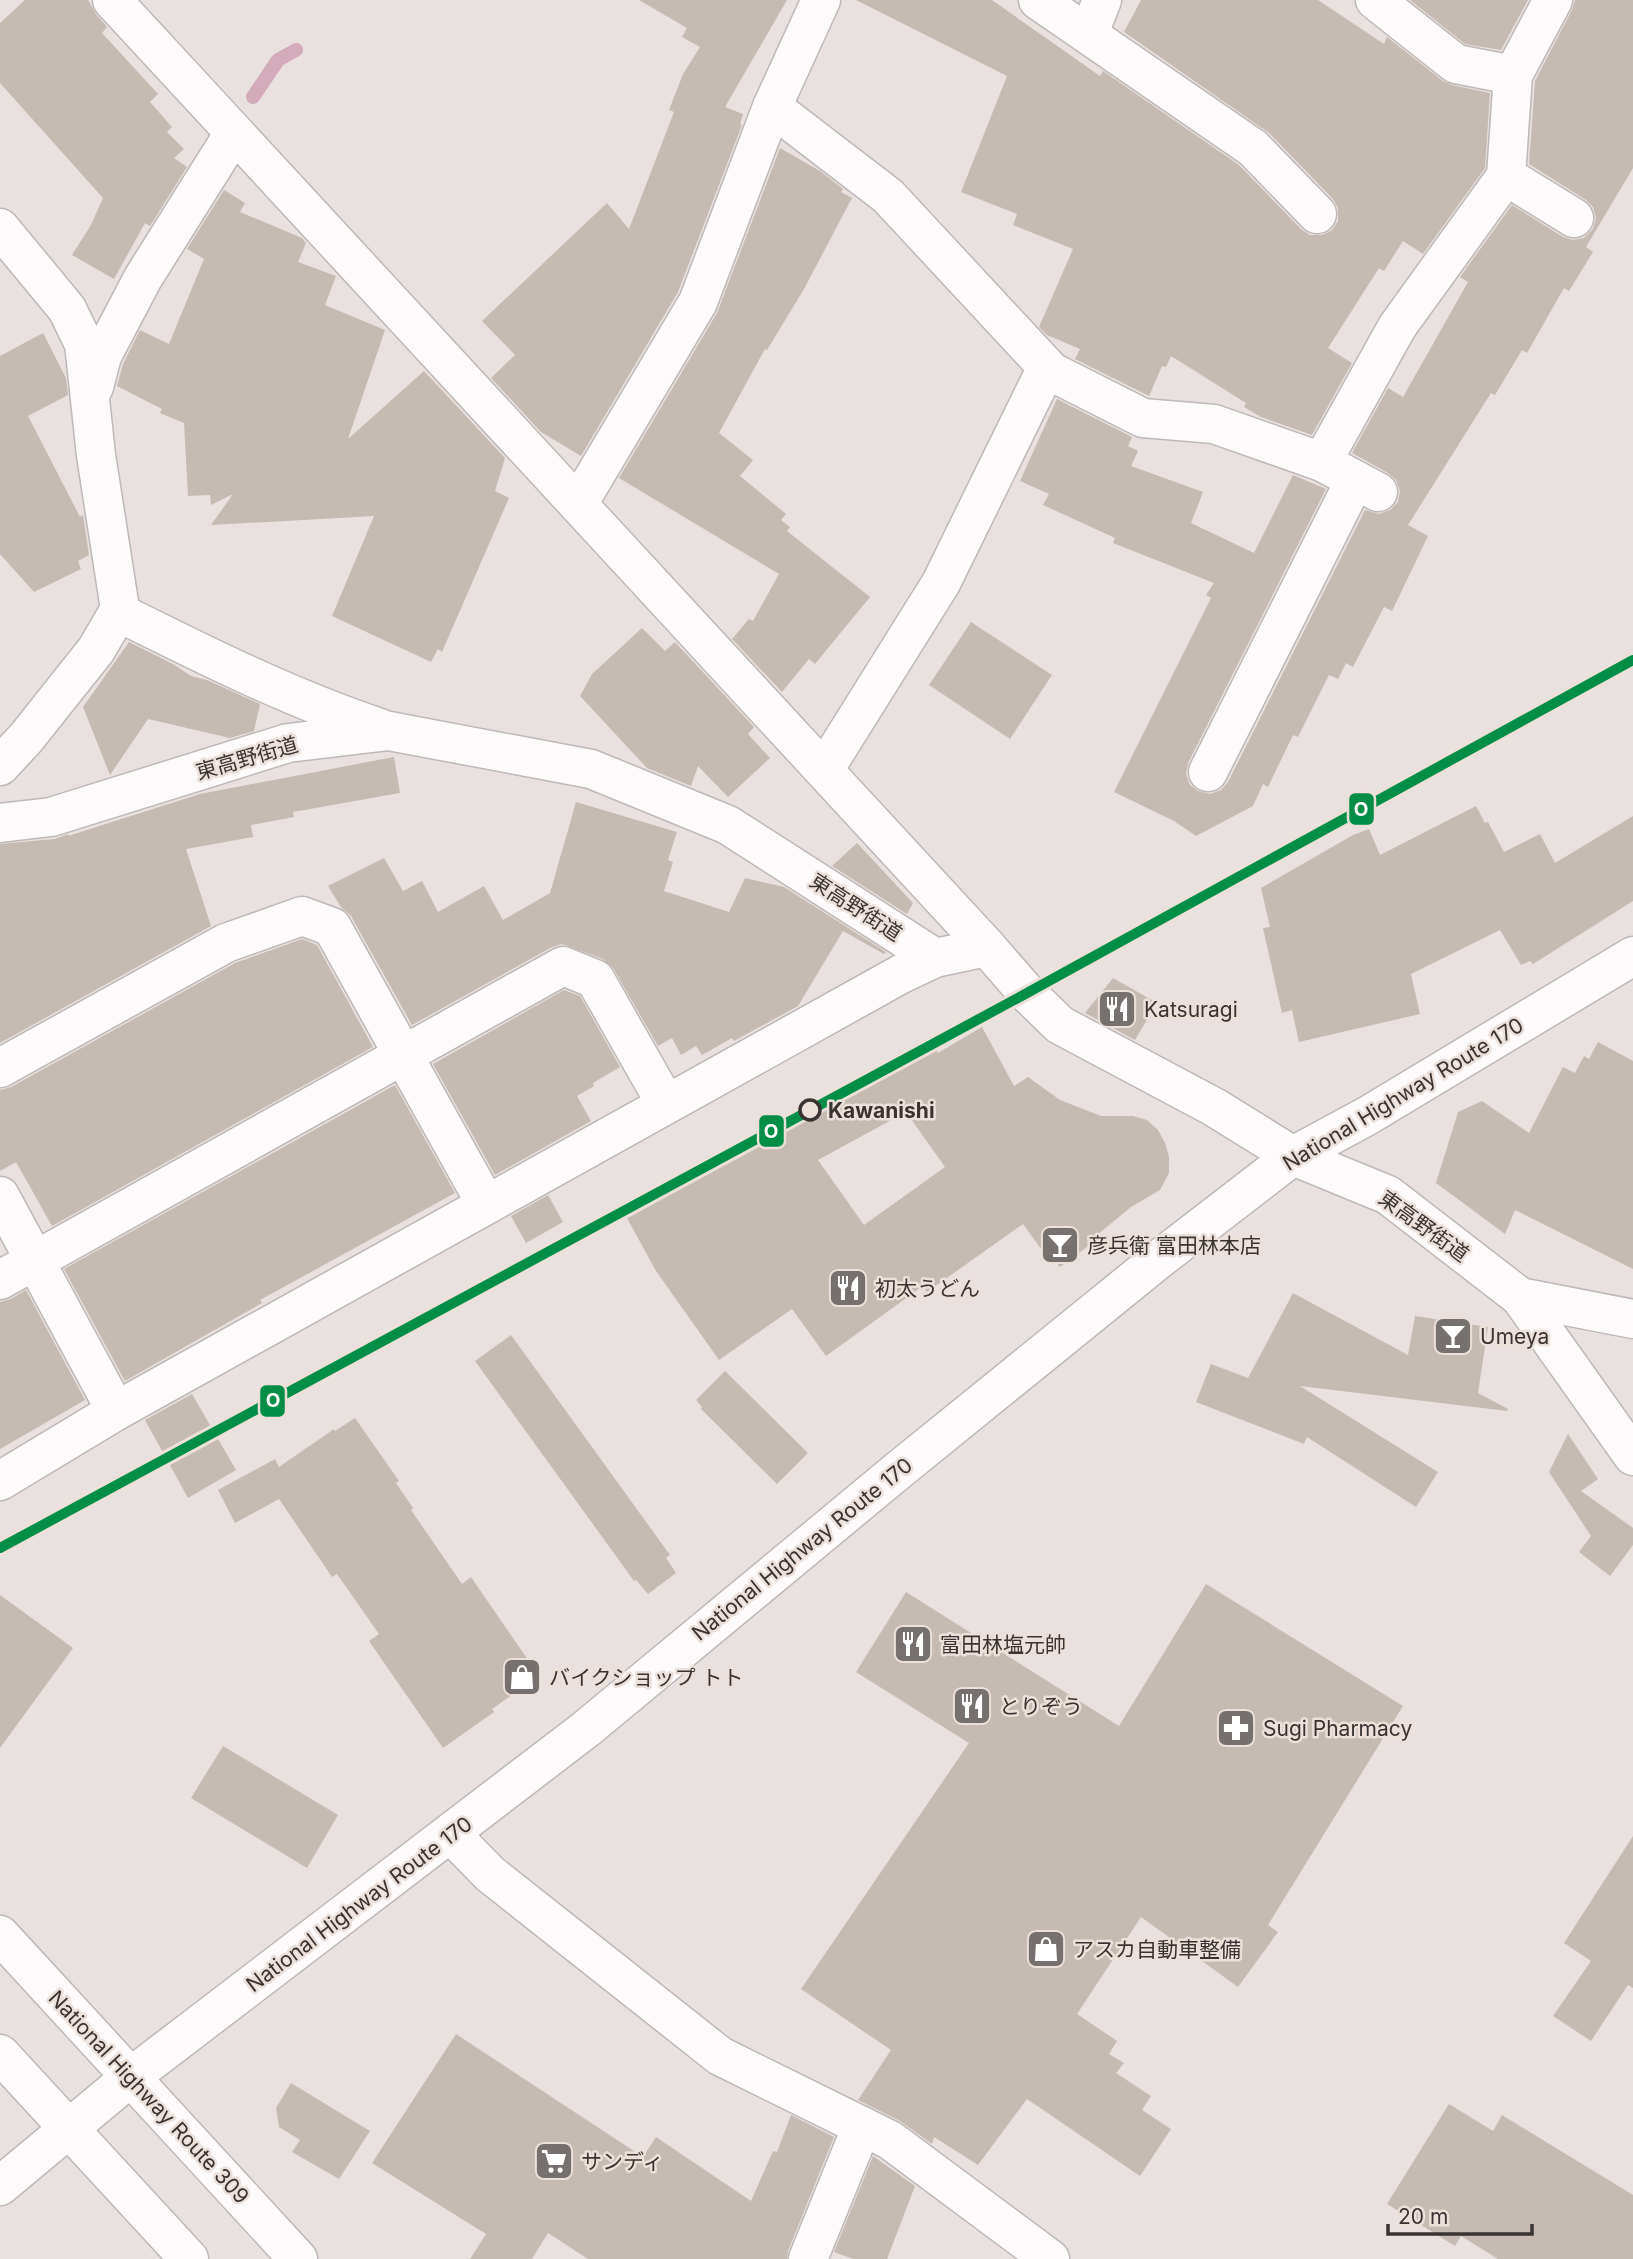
<svg xmlns="http://www.w3.org/2000/svg" width="1633" height="2259" viewBox="0 0 1633 2259" font-family="Inter,'Noto Sans JP',sans-serif">
<rect width="100%" height="100%" fill="#e8e1df"/>
<g fill="none" stroke-linecap="round" stroke-linejoin="round">
<polyline stroke="#d3abba" stroke-width="14" points="253,97 278,60 296,50"/>
</g>
<g fill="#c5bbb2" fill-rule="evenodd">
<polygon points="25,0 88,0 96,14 107,27 102,33 158,94 150,102 172,127 167,132 184,149 174,158 187,167 150,226 145,223 114,279 72,255 91,225 103,198 0,83 0,23"/>
<polygon points="639,0 787,0 725,107 743,114 740,124 742,125 678,292 581,456 541,432 491,378 515,355 482,321 607,203 629,229 674,112 669,110 683,74 700,47 682,37 687,28"/>
<polygon points="856,0 992,0 1100,76 1103,71 1239,165 1301,229 1310,235 1322,235 1332,230 1338,221 1338,208 1333,199 1269,133 1124,32 1141,0 1318,0 1384,44 1387,37 1443,81 1452,85 1490,93 1485,168 1423,254 1403,241 1384,271 1379,268 1328,348 1352,363 1312,435 1261,417 1244,407 1246,403 1171,356 1166,367 1162,366 1149,396 1075,359 1080,349 1047,335 1039,327 1073,249 1013,225 1017,214 961,192 1007,76"/>
<polygon points="1410,0 1528,0 1501,50 1465,44"/>
<polygon points="1575,0 1633,0 1633,168 1586,247 1593,252 1569,291 1564,288 1527,353 1522,350 1495,395 1491,393 1408,525 1428,536 1392,611 1384,607 1353,667 1346,663 1338,679 1329,675 1298,737 1293,735 1268,787 1263,784 1253,806 1196,836 1174,821 1114,792 1211,598 1206,595 1214,583 1113,543 1115,538 1043,505 1049,494 1020,481 1057,399 1132,437 1128,446 1138,451 1131,466 1203,492 1191,523 1254,553 1293,475 1326,489 1188,763 1186,774 1190,785 1198,791 1210,794 1221,790 1228,782 1365,510 1379,514 1390,510 1398,502 1400,491 1396,480 1388,473 1352,453 1388,388 1403,397 1468,282 1460,277 1512,205 1563,237 1573,240 1584,238 1593,229 1596,218 1593,207 1586,200 1529,164 1535,81 1572,10"/>
<polygon points="780,148 820,171 843,189 841,192 852,198 804,289 767,350 765,349 719,433 753,460 740,476 786,514 781,520 790,527 787,531 870,597 815,664 809,659 782,692 732,639 749,619 753,621 779,574 619,478 717,313"/>
<polygon points="224,190 245,203 240,212 302,238 306,243 298,262 336,276 325,305 385,330 348,439 424,371 505,458 495,491 509,498 442,652 438,649 431,662 332,616 374,516 211,525 233,494 211,505 210,495 188,496 184,423 160,413 162,409 117,386 123,364 140,330 169,344 204,259 187,249"/>
<polygon points="43,333 66,378 68,395 28,416 80,517 83,515 89,555 78,561 81,569 34,592 0,554 0,356"/>
<polygon points="971,622 1052,675 1010,739 929,685"/>
<polygon points="642,628 665,651 675,642 754,727 748,734 770,758 728,797 698,766 691,786 647,768 580,696 592,674"/>
<polygon points="129,642 173,664 191,676 207,680 260,704 254,731 230,738 148,719 110,775 83,707"/>
<polygon points="394,757 400,793 293,812 294,817 251,825 253,837 186,849 211,926 0,1043 0,844 54,839 69,834 68,836 200,794"/>
<polygon points="576,802 677,832 668,860 673,862 664,891 729,912 745,878 784,887 886,952 884,954 843,931 798,1006 734,1041 732,1038 702,1055 696,1046 681,1055 672,1038 658,1046 613,968 603,959 562,944 552,947 412,1025 351,916 341,907 328,886 384,858 403,891 422,881 438,912 484,886 503,920 550,893"/>
<polygon points="1476,806 1485,823 1488,822 1504,852 1540,834 1555,863 1633,816 1633,901 1533,964 1530,961 1521,965 1500,930 1411,974 1420,1014 1299,1042 1292,1010 1282,1013 1263,928 1270,927 1261,888 1353,835 1369,829 1380,855"/>
<polygon points="857,843 913,903 907,914 832,866"/>
<polygon points="302,939 317,945 373,1047 52,1226 16,1162 0,1171 0,1090 11,1087 235,963"/>
<polygon points="1113,978 1157,1003 1135,1040 1085,1013"/>
<polygon points="564,990 580,996 620,1067 593,1083 594,1086 577,1096 591,1121 495,1175 433,1064"/>
<path d="M982 1027 1014 1086 1028 1077 1060 1100 1101 1116H1133L1147 1120 1158 1130 1165 1143 1169 1157V1173L1160 1190 1131 1207 1097 1235 1099 1238 1060 1267 1054 1259 1050 1261 1023 1224 927 1292 923 1286 826 1356 792 1309 719 1360 656 1271 627 1218 935 1049 938 1053ZM906 1112 945 1167 864 1225 818 1160Z"/>
<polygon points="1598,1042 1633,1061 1633,1269 1515,1210 1505,1234 1436,1183 1458,1112 1482,1101 1529,1133 1563,1067 1575,1073 1584,1056 1589,1059"/>
<polygon points="395,1085 455,1193 260,1300 262,1303 125,1381 64,1269"/>
<polygon points="548,1195 563,1222 526,1243 511,1216"/>
<polygon points="26,1290 85,1400 0,1449 0,1302 11,1299"/>
<polygon points="1293,1293 1408,1355 1415,1316 1488,1327 1478,1393 1508,1409 1507,1411 1300,1386 1438,1472 1416,1507 1307,1437 1304,1444 1196,1402 1211,1364 1248,1378"/>
<polygon points="511,1335 670,1555 666,1558 676,1573 648,1594 636,1580 634,1581 475,1361"/>
<polygon points="725,1371 808,1453 777,1484 701,1409 702,1407 696,1400"/>
<polygon points="192,1394 236,1470 188,1498 145,1420"/>
<polygon points="355,1418 399,1481 396,1483 413,1508 411,1510 462,1584 471,1577 539,1676 492,1709 494,1712 443,1748 369,1641 379,1634 337,1574 332,1577 279,1499 235,1523 218,1490 275,1459 279,1467 334,1429 335,1431"/>
<polygon points="1568,1434 1598,1479 1581,1491 1633,1528 1633,1545 1610,1576 1579,1552 1591,1536 1549,1472"/>
<polygon points="1206,1584 1403,1706 1268,1925 1278,1932 1238,1987 1141,1917 1077,2014 1117,2041 1109,2054 1124,2063 1116,2073 1151,2096 1142,2110 1171,2129 1140,2176 1027,2099 978,2165 934,2137 932,2144 900,2121 858,2100 891,2050 801,1989 969,1743 856,1672 906,1592 1119,1726"/>
<polygon points="0,1595 73,1648 0,1748"/>
<polygon points="223,1746 338,1815 307,1868 191,1798"/>
<polygon points="1633,1836 1633,1988 1628,1985 1591,2041 1553,2016 1591,1961 1564,1943"/>
<polygon points="456,2034 643,2157 656,2137 751,2201 773,2151 777,2152 791,2115 834,2137 788,2251 787,2259 588,2259 548,2233 532,2259 470,2259 486,2234 372,2163"/>
<polygon points="291,2083 370,2131 339,2179 292,2152 300,2140 279,2127 276,2108"/>
<polygon points="1449,2104 1493,2131 1502,2115 1633,2195 1633,2259 1498,2259 1461,2236 1455,2246 1387,2204"/>
<polygon points="873,2156 915,2186 887,2259 853,2259 834,2252"/>
</g>
<g fill="none" stroke-linecap="round" stroke-linejoin="round">
<g stroke="#beb8b7" stroke-width="41">
<g id="minor">
<polyline points="112,0 987,947 1027,993 1060,1025 1214,1107 1293,1156 1388,1195 1520,1297 1633,1319"/>
<polyline points="1038,0 1253,148 1317,214"/>
<polyline points="1375,0 1456,64 1513,75"/>
<polyline points="1089,33 1102,0"/>
<polyline points="772,107 888,196 1047,367 1046,369 1143,418 1214,424 1322,462 1378,492"/>
<polyline points="1506,176 1574,218"/>
<polyline points="0,228 67,309 84,344 96,455 120,609 96,650 26,738 0,766"/>
<polyline points="94,387 102,356 143,278 234,133"/>
<polyline points="1322,462 1397,327 1506,176 1513,75 1553,0"/>
<polyline points="578,504 698,302 772,107 821,0"/>
<path d="M118 612C204 655 290 698 380 728"/>
<polyline points="824,770 941,583 1046,369"/>
<polyline points="1208,772 1355,480"/>
<polyline points="0,823 51,817 288,743 389,731 591,769 728,825 935,958"/>
<polyline points="0,1068 226,943 302,916 332,927 486,1204"/>
<polyline points="0,1196 116,1411"/>
<polyline points="0,1280 563,966 595,979 666,1104"/>
<polyline points="1520,1297 1633,1456"/>
<polyline points="0,1481 116,1411 901,974 935,958 987,947"/>
<polyline points="451,1834 490,1874 720,2056 890,2140 1050,2259"/>
<polyline points="808,2259 862,2126"/>
</g>
</g>
<g stroke="#beb8b7" stroke-width="41">
<g id="highway">
<polyline points="0,1935 298,2259"/>
<polyline points="0,2054 189,2259"/>
<polyline points="0,2186 132,2076 586,1729 900,1469 1158,1260 1293,1156 1367,1116 1633,956"/>
</g>
</g>
<use href="#minor" stroke="#fcfafa" stroke-width="38"/>
<use href="#highway" stroke="#fcfafa" stroke-width="38"/>
<g stroke="#ece0db" stroke-width="16">
<polyline id="rail-1" points="0,1548 1027,993 1633,660"/>
</g>
<use href="#rail-1" stroke="#028e46" stroke-width="10"/>
</g>
<defs>
<g id="restaurant-square" transform="scale(2.0125)"><rect x="-9" y="-9" width="18" height="18" rx="4" fill="#76716f" stroke="#ece0db"/><path d="M-5-6h1v4h1v-4h1v4h1v-4h1v5L-1.5 .5V6h-2V.5L-5-1ZM5-6V6H3V1.5H1.5Q1.5-4 5-6Z" fill="#fff"/></g>
<g id="bar-square" transform="scale(2.0125)"><rect x="-9" y="-9" width="18" height="18" rx="4" fill="#76716f" stroke="#ece0db"/><path d="M-6-5H6L.8 .8V4.5H3.5V6h-7V4.5H-.8V.8Z" fill="#fff"/></g>
<g id="shop-square" transform="scale(2.0125)"><rect x="-9" y="-9" width="18" height="18" rx="4" fill="#76716f" stroke="#ece0db"/><path d="M-5-2.5h2.3a2.7 3.5 0 0 1 5.4 0H5L5.5 6h-11ZM-1.5-2.5h3a1.5 2.3 0 0 0-3 0Z" fill="#fff"/></g>
<g id="pharmacy-square" transform="scale(2.0125)"><rect x="-9" y="-9" width="18" height="18" rx="4" fill="#76716f" stroke="#ece0db"/><path d="M-2-6h4v4h4v4h-4v4h-4v-4h-4v-4h4Z" fill="#fff"/></g>
<g id="supermarket-square" transform="scale(2.0125)"><rect x="-9" y="-9" width="18" height="18" rx="4" fill="#76716f" stroke="#ece0db"/><path d="M-6-5.5h2.5l.6 2H6L4.5 2H-2.5L-4.4-4H-6ZM-1.5 3.2a1.3 1.3 0 1 0 .1 0ZM3 3.2a1.3 1.3 0 1 0 .1 0Z" fill="#fff"/></g>
</defs>
<g fill-rule="evenodd">
<use href="#restaurant-square" x="1117" y="1009"/>
<use href="#bar-square" x="1060" y="1245"/>
<use href="#restaurant-square" x="848" y="1288"/>
<use href="#bar-square" x="1453" y="1336"/>
<use href="#restaurant-square" x="913" y="1644"/>
<use href="#shop-square" x="522" y="1677"/>
<use href="#restaurant-square" x="972" y="1706"/>
<use href="#pharmacy-square" x="1236" y="1728"/>
<use href="#shop-square" x="1046" y="1949"/>
<use href="#supermarket-square" x="554" y="2161"/>
</g>
<circle fill="#ece0db" stroke="#393432" stroke-width="3.5" cx="810" cy="1110" r="10"/>
<g text-anchor="middle" dominant-baseline="central" stroke-width="5" stroke-linejoin="round" paint-order="stroke">
<g font-size="21" fill="#393432" stroke="#ece0db">
<text transform="translate(247 758) rotate(-16)">東高野街道</text>
<text transform="translate(856 907) rotate(33)">東高野街道</text>
<text transform="translate(1403 1094) rotate(-31)">National Highway Route 170</text>
<text transform="translate(1424 1226) rotate(36)">東高野街道</text>
<text transform="translate(802 1549) rotate(-39)">National Highway Route 170</text>
<text transform="translate(359 1904) rotate(-37)">National Highway Route 170</text>
<text transform="translate(149 2097) rotate(47)">National Highway Route 309</text>
</g>
<g font-size="21" fill="#393432" stroke="#ece0db" text-anchor="start">
<text x="1144" y="1009">Katsuragi</text>
<text x="1087" y="1245">彦兵衛 富田林本店</text>
<text x="875" y="1288">初太うどん</text>
<text x="1480" y="1336">Umeya</text>
<text x="940" y="1644">富田林塩元帥</text>
<text x="549" y="1677">バイクショップ トト</text>
<text x="999" y="1706">とりぞう</text>
<text x="1263" y="1728">Sugi Pharmacy</text>
<text x="1073" y="1949">アスカ自動車整備</text>
<text x="581" y="2161">サンディ</text>
</g>
<g font-size="21" font-weight="bold" fill="#393432" stroke="#ece0db" text-anchor="start">
<text x="828" y="1110">Kawanishi</text>
</g>
</g>
<g stroke="#ece0db" stroke-width="2.5">
<rect x="1348" y="792" width="27" height="34" rx="7" fill="#028e46"/>
<rect x="758" y="1114" width="27" height="34" rx="7" fill="#028e46"/>
<rect x="259" y="1384" width="27" height="34" rx="7" fill="#028e46"/>
</g>
<g font-size="19" text-anchor="middle" font-weight="bold" fill="#fff">
<text x="1361" y="816">O</text>
<text x="771" y="1138">O</text>
<text x="273" y="1407">O</text>
</g>
<path d="M1388 2224v10h144v-10" fill="none" stroke="#393432" stroke-width="3.5"/>
<text x="1398" y="2224" font-size="21" fill="#393432" stroke="#ece0db" stroke-width="5" paint-order="stroke">20 m</text>
</svg>
